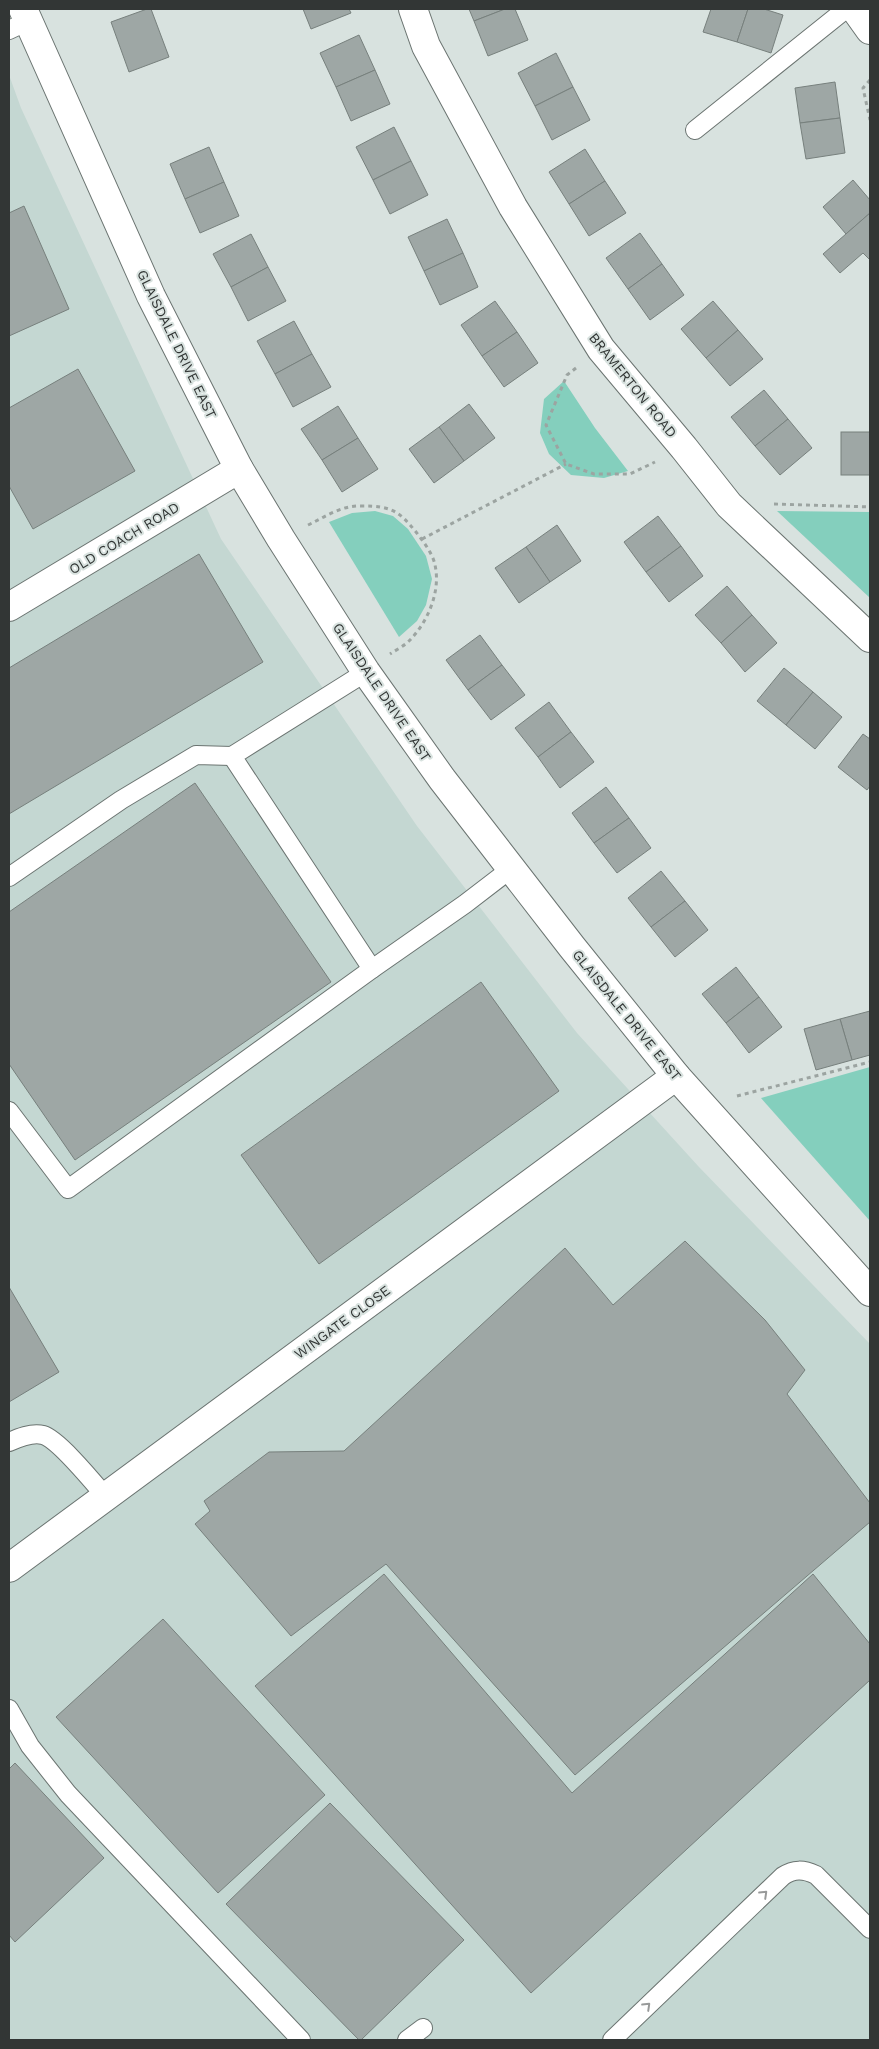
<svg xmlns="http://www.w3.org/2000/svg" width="879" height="2049" viewBox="0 0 879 2049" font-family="'Work Sans',sans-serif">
<rect width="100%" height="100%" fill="#d8e2df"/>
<polygon fill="#c4d7d2" points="9,75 21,108 221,539 417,826 577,1033 699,1167 870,1344 870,2040 9,2040"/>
<g fill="#84cfbd">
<polygon points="564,381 595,428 628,471 604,478 571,475 549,454 540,433 544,399"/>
<polygon points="375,511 393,516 408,529 426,556 432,579 426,605 417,621 399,637 329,522 352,513"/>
<polygon points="777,511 870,512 870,598"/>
<polygon points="870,1067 870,1221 761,1098"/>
</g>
<g fill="#9ea7a5" stroke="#77807d">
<polygon points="147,9 151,9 169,57 129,72 111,22"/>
<polygon points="303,9 349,9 351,13 311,29"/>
<polygon points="469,9 505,9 474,21"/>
<polygon points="505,9 515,9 528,40 488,56 474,21"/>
<polygon points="711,9 748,9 737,42 703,32"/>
<polygon points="748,9 764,9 783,15 771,53 737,42"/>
<polygon points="359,35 375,70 336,87 320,53"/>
<polygon points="556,53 573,87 535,106 518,73"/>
<polygon points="375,70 390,104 351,121 336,87"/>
<polygon points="835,82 840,118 800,123 795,88"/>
<polygon points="573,87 590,120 552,140 535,106"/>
<polygon points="840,118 845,153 806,159 800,123"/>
<polygon points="394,127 411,161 373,180 356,147"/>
<polygon points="209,147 224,182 185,199 170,164"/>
<polygon points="585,149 605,181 569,204 549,172"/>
<polygon points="411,161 428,195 390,214 373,180"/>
<polygon points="853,180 870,200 870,213 846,234 823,207"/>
<polygon points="605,181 626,213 589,236 569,204"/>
<polygon points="224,182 239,216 200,233 185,199"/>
<polygon points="24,206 69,309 9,336 9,213"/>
<polygon points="870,213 870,260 863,253 840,273 823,254"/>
<polygon points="447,219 463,253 424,271 408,237"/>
<polygon points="640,233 662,264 628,289 606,258"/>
<polygon points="251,234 268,267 231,287 213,254"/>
<polygon points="463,253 478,287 440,305 424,271"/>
<polygon points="662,264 684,295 650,320 628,289"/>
<polygon points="268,267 286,301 248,321 231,287"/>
<polygon points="495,301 517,332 482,356 461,325"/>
<polygon points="713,301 738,330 706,358 681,329"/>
<polygon points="294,321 312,354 275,374 257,341"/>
<polygon points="738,330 763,359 730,386 706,358"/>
<polygon points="517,332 538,363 504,387 482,356"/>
<polygon points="312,354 331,387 293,407 275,374"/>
<polygon points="78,369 135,471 33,529 9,486 9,408"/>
<polygon points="764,390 788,419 755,446 731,417"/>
<polygon points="469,404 495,438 464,461 439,427"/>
<polygon points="338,406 358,438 322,460 301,429"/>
<polygon points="788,419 812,448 780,475 755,446"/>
<polygon points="439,427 464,461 434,483 409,449"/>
<rect x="841" y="432" width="29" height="43"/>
<polygon points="358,438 378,469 342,492 322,460"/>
<polygon points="658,516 681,546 646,572 624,542"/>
<polygon points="557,525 581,561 550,582 526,547"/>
<polygon points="681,546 703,576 669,602 646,572"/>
<polygon points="526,547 550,582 519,603 495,568"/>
<polygon points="199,554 263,662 9,814 9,668"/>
<polygon points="727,586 752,615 721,643 695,615"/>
<polygon points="752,615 777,643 745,672 721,643"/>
<polygon points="480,635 502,665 468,690 446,660"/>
<polygon points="502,665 525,695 491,720 468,690"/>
<polygon points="784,668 813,692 786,725 757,701"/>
<polygon points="813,692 842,717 815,749 786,725"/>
<polygon points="549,702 571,732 538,757 515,728"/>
<polygon points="571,732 594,762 560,788 538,757"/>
<polygon points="863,734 870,739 870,786 867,790 838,767"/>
<polygon points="195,783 331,982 75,1160 9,1064 9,912"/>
<polygon points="606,787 629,818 594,843 572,813"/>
<polygon points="629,818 651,848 617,873 594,843"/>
<polygon points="661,871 685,901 651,927 628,898"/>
<polygon points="685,901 708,930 675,957 651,927"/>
<polygon points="736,967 759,997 726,1023 702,994"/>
<polygon points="481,982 559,1091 319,1264 241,1155"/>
<polygon points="759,997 782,1027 749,1053 726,1023"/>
<polygon points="870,1011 870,1055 852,1060 840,1019"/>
<polygon points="840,1019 852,1060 816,1070 804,1029"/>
<polygon points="685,1241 765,1320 805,1370 787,1394 870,1503 870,1522 575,1775 386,1564 291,1636 195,1524 210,1511 204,1501 269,1452 344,1451 565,1248 613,1305"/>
<polygon points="9,1287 59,1372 9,1402"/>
<polygon points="384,1574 572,1793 813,1574 870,1644 870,1680 531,1993 255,1686"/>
<polygon points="163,1619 325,1795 218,1893 56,1717"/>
<polygon points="15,1763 104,1858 15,1942 9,1935 9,1769"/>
<polygon points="330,1803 464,1940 361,2040 359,2040 226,1904"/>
</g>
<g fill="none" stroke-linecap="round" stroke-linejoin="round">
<g stroke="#6b7471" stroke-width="20">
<g id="lane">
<polyline points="9,30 28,21"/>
<polyline points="695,130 846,9"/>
<polyline points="366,672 232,756 372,969"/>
<polyline points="9,877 121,800 196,755 232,756"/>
<polyline points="9,1111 68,1189 372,969 465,904 512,868"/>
<path d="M9 1442C18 1438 32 1432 43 1435 58 1439 94 1483 106 1497"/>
<polyline points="9,1709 30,1746 68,1794 301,2040"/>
<polyline points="407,2040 423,2028"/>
<path d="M612 2040 783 1876C794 1869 803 1869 816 1875L870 1929"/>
</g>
</g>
<g stroke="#6b7471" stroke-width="30">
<g id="street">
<polyline points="413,9 426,46 513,207 601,349 684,448 729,505 870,638"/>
<polyline points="855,9 870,30"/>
<polyline points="9,607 239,469"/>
<polyline points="9,1568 676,1076"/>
</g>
</g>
<g stroke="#6b7471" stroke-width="30">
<polyline id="secondary" points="23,9 151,296 239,469 281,539 366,672 442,779 572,947 676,1076 870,1292"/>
</g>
<g stroke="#9ca4a1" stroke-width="3" stroke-dasharray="4 4" stroke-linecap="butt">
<polyline points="870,80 863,88 870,120"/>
<polyline points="576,368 567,375 546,425 566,464 594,474 630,474 655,462"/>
<polyline points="774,504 870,507"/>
<path d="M308 525C325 517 342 505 361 506 391 506 398 510 416 532 423 541 433 554 435 565 441 591 428 622 409 641 404 646 396 650 390 654"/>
<polyline points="422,539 566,464"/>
<polyline points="737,1096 870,1062"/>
</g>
<use href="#lane" stroke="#fff" stroke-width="18"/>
<use href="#street" stroke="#fff" stroke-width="28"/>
<use href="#secondary" stroke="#fff" stroke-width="28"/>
</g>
<defs><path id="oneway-chevron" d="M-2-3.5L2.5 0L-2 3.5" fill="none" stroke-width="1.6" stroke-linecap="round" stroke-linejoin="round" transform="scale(1.25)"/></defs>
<g stroke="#989a9a">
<use href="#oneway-chevron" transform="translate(764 1894) rotate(-44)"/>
<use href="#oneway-chevron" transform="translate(647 2006) rotate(-44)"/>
</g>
<g text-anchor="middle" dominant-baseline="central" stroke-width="4" stroke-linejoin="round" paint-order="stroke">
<g font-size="14" fill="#323635" stroke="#d8e2df">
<text transform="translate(177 344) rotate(64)">GLAISDALE DRIVE EAST</text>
<text transform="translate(633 385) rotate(51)">BRAMERTON ROAD</text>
<text transform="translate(124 538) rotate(-31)">OLD COACH ROAD</text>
<text transform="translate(382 692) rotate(56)">GLAISDALE DRIVE EAST</text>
<text transform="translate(627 1015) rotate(51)">GLAISDALE DRIVE EAST</text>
<text transform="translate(342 1322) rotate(-36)">WINGATE CLOSE</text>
</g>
</g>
<rect width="879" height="2049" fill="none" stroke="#323635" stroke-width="20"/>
</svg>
